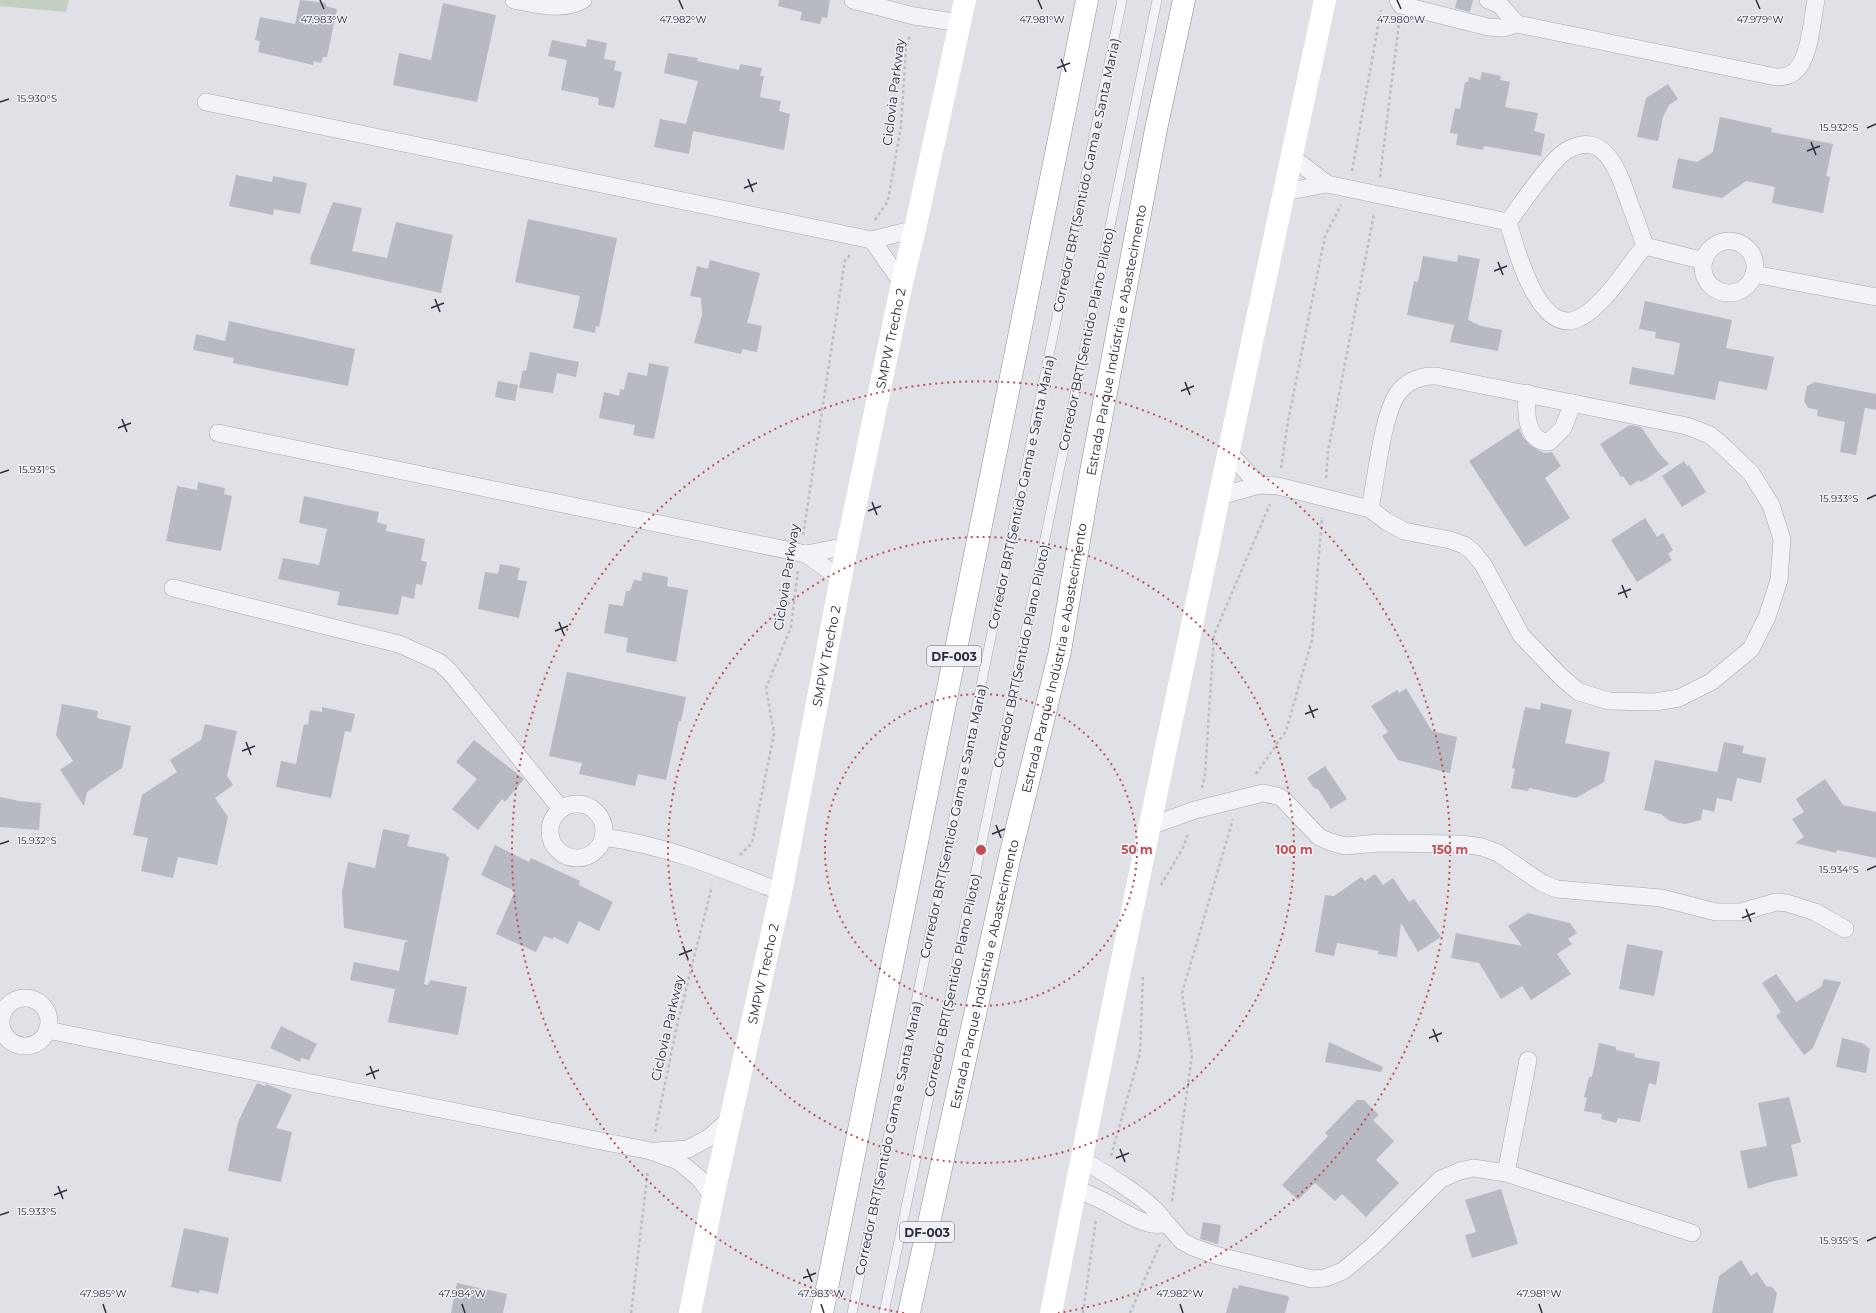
<svg xmlns="http://www.w3.org/2000/svg" width="1876" height="1313" viewBox="0 0 1876 1313" font-family="Montserrat,sans-serif">
<rect width="100%" height="100%" fill="#dfe1e7"/>
<polygon fill="#c3d0c1" points="0,0 69,0 66,12 0,6"/>
<g fill="#b7bac3">
<polygon points="300,0 326,3 326,6 337,9 327,57 323,57 321,63 314,61 313,65 258,52 260,41 255,40 260,17 295,24"/>
<polygon points="779,0 830,0 827,18 822,17 820,24 800,20 802,12 778,6"/>
<polygon points="1457,0 1473,0 1470,12 1455,8"/>
<polygon points="443,3 496,15 477,102 393,85 399,53 431,60"/>
<polygon points="587,39 607,43 604,59 616,61 614,70 622,72 614,108 598,105 599,98 561,90 567,60 548,56 552,40 586,47"/>
<polygon points="668,53 698,58 697,61 739,70 740,64 762,68 760,76 764,76 760,97 781,101 779,111 790,114 784,150 693,131 689,154 654,147 660,119 686,124 698,81 664,73"/>
<polygon points="1482,72 1501,76 1500,80 1510,82 1505,107 1538,113 1534,131 1545,134 1541,156 1484,146 1483,150 1456,145 1458,134 1450,133 1455,108 1460,109 1465,82 1468,82 1469,77 1480,80"/>
<polygon points="1668,84 1678,99 1669,105 1663,117 1658,141 1637,137 1646,98"/>
<polygon points="1720,117 1772,128 1771,132 1833,144 1826,176 1830,177 1823,213 1772,203 1775,187 1746,181 1722,198 1672,188 1678,158 1697,162 1713,152"/>
<polygon points="236,175 272,182 273,176 307,183 300,214 274,209 273,215 229,206"/>
<polygon points="333,202 362,208 352,251 387,258 396,222 453,235 441,293 310,264 311,260 310,259"/>
<polygon points="528,219 617,238 599,327 596,326 595,333 573,328 580,296 515,282"/>
<polygon points="1458,255 1480,259 1468,320 1481,326 1502,330 1498,351 1450,342 1454,325 1407,315 1414,281 1418,282 1423,256 1457,262"/>
<polygon points="710,260 760,273 747,323 762,326 757,352 742,349 741,354 694,343 702,315 701,298 690,296 697,266 708,269"/>
<polygon points="1645,301 1732,320 1726,348 1774,357 1767,390 1719,381 1715,400 1629,384 1632,367 1674,375 1680,343 1655,338 1656,332 1639,329"/>
<polygon points="229,321 355,349 348,386 233,363 234,358 193,350 196,334 225,341"/>
<polygon points="530,352 579,362 576,377 557,373 553,393 519,388 523,370 526,371"/>
<polygon points="649,363 669,367 654,439 633,435 635,425 599,418 604,392 619,396 620,389 624,390 628,372 647,376"/>
<polygon points="498,381 518,385 515,401 495,397"/>
<polygon points="1815,382 1876,394 1876,410 1865,408 1856,455 1840,452 1845,422 1817,416 1818,410 1808,408 1804,401 1807,386"/>
<polygon points="1630,425 1641,427 1658,452 1669,464 1641,482 1639,480 1630,486 1623,476 1621,477 1600,444"/>
<polygon points="1519,428 1523,437 1530,445 1544,453 1552,452 1561,466 1545,478 1570,518 1525,547 1469,461"/>
<polygon points="1684,461 1687,466 1689,465 1706,492 1682,507 1662,476"/>
<polygon points="198,482 225,488 224,494 232,496 221,551 166,541 177,486 197,490"/>
<polygon points="304,496 379,512 377,522 387,525 386,531 425,539 421,561 427,562 422,585 416,584 414,599 402,596 398,615 337,605 340,592 278,579 283,558 319,565 327,529 299,523"/>
<polygon points="1645,518 1657,537 1663,533 1673,550 1668,554 1672,560 1637,582 1611,540"/>
<polygon points="500,564 520,568 517,580 527,581 519,618 478,609 485,572 498,574"/>
<polygon points="643,572 668,577 667,586 688,590 676,662 626,652 628,638 604,633 609,604 623,606 626,591 630,591 634,580 641,581"/>
<polygon points="567,672 686,697 681,721 679,721 666,780 638,774 635,786 579,774 582,763 549,756"/>
<polygon points="1406,688 1432,731 1457,737 1450,773 1398,760 1382,736 1388,732 1371,706 1397,690 1399,693"/>
<polygon points="1541,703 1572,710 1565,743 1610,752 1604,782 1576,798 1529,788 1528,791 1511,788 1515,769 1512,768 1525,707 1540,710"/>
<polygon points="62,704 98,711 97,718 131,726 122,768 87,792 84,806 60,770 73,761 56,735"/>
<polygon points="322,707 355,714 351,732 345,731 331,798 276,787 281,761 296,764 304,724 308,725 310,710 322,712"/>
<polygon points="205,724 237,731 227,776 233,785 215,798 228,817 217,865 178,857 173,878 141,871 148,838 133,835 142,795 177,772 170,760 201,740"/>
<polygon points="474,740 524,779 505,802 502,799 478,830 452,809 477,779 456,762"/>
<polygon points="1724,742 1744,746 1742,753 1766,758 1761,783 1737,778 1732,801 1717,798 1714,812 1703,809 1701,820 1685,824 1670,821 1661,814 1644,810 1655,760 1717,772"/>
<polygon points="1325,766 1347,799 1331,809 1318,789 1314,788 1307,778"/>
<polygon points="1825,779 1843,805 1876,812 1876,858 1837,850 1836,853 1795,843 1804,837 1792,819 1804,812 1796,799"/>
<polygon points="0,797 19,801 41,803 39,830 0,827"/>
<polygon points="383,829 410,835 407,846 446,854 446,856 449,857 424,984 428,985 430,980 467,987 458,1035 388,1022 395,989 350,980 354,962 399,971 405,942 409,941 344,928 342,892 348,862 375,868"/>
<polygon points="495,845 529,862 531,858 580,881 579,885 613,902 599,931 579,921 568,944 554,937 553,939 544,936 536,952 496,934 515,891 481,875"/>
<polygon points="1375,874 1383,885 1393,878 1409,902 1414,899 1441,937 1418,952 1401,923 1397,957 1378,954 1379,951 1337,943 1334,956 1315,952 1325,895 1334,896 1361,877 1365,881"/>
<polygon points="1528,913 1570,923 1577,933 1568,939 1572,944 1557,954 1571,974 1531,1000 1522,986 1501,999 1479,963 1451,958 1456,933 1522,946 1508,926"/>
<polygon points="1627,944 1663,951 1654,996 1619,989"/>
<polygon points="1776,974 1796,1002 1821,987 1824,979 1841,982 1813,1048 1804,1055 1776,1016 1781,1012 1762,983"/>
<polygon points="281,1026 317,1044 309,1060 301,1058 300,1062 270,1048"/>
<polygon points="1842,1038 1862,1043 1870,1049 1866,1073 1836,1067"/>
<polygon points="1329,1042 1383,1067 1381,1072 1325,1062"/>
<polygon points="1599,1043 1616,1047 1616,1050 1635,1054 1634,1057 1660,1062 1656,1085 1649,1083 1640,1122 1618,1118 1616,1123 1601,1119 1602,1114 1584,1111 1587,1098 1584,1097 1589,1077 1592,1077"/>
<polygon points="257,1083 265,1086 266,1084 269,1085 292,1095 276,1128 292,1132 281,1182 228,1171 238,1122"/>
<polygon points="1789,1097 1801,1142 1791,1145 1798,1176 1774,1181 1748,1189 1740,1151 1767,1146 1758,1103"/>
<polygon points="1357,1100 1364,1100 1379,1115 1373,1120 1394,1141 1376,1160 1399,1183 1366,1217 1342,1194 1335,1201 1315,1183 1298,1200 1282,1185 1328,1136 1325,1133"/>
<polygon points="1501,1189 1518,1244 1472,1258 1465,1235 1476,1232 1465,1200"/>
<polygon points="1203,1222 1221,1225 1218,1244 1200,1239"/>
<polygon points="184,1228 229,1238 218,1294 200,1290 199,1293 171,1287"/>
<polygon points="1741,1260 1751,1276 1757,1272 1766,1286 1772,1287 1777,1293 1773,1313 1712,1313 1719,1276"/>
<polygon points="457,1283 507,1294 503,1313 451,1313"/>
<polygon points="1239,1285 1288,1296 1289,1298 1285,1313 1226,1313 1233,1287 1238,1289"/>
</g>
<g fill="none" stroke-linecap="round" stroke-linejoin="round">
<g stroke="#a5a8b1" stroke-width="10">
<g id="lane">
<polyline points="852,1313 1122,0"/>
<polyline points="884,1313 1157,0"/>
</g>
</g>
<g stroke="#a5a8b1" stroke-width="18">
<g id="street">
<path d="M514 0C538 4 560 12 583 0"/>
<polyline points="853,0 914,16 961,23"/>
<path d="M1398 0 1401 5 1488 27 1504 28 1517 24 1776 77C1782 77 1790 76 1794 72 1810 60 1812 19 1816 0"/>
<polyline points="1488,0 1499,4 1517,24"/>
<polyline points="206,102 872,240 915,229"/>
<polyline points="1292,157 1327,184 1508,222"/>
<polyline points="1284,192 1327,184"/>
<path d="M1508 222C1521 205 1550 161 1566 151 1605 127 1620 175 1629 202 1635 217 1640 231 1645 246"/>
<path d="M1508 222C1515 247 1535 321 1568 321 1579 321 1592 310 1599 303 1617 286 1629 264 1645 246"/>
<polyline points="872,240 902,283"/>
<circle cx="1729" cy="267" r="26"/>
<polyline points="1645,246 1704,261"/>
<polyline points="1754,274 1876,297"/>
<path d="M1527 393C1526 411 1525 442 1549 442L1563 428 1573 403"/>
<polyline points="218,433 806,554 841,579"/>
<polyline points="1229,453 1259,485"/>
<path d="M1220 496 1259 485 1278 486 1370 509 1386 521 1404 531 1450 540 1464 545 1473 552 1484 566 1521 635 1561 677 1579 692 1609 701 1655 702 1679 698 1711 682 1751 649 1767 617 1779 580 1782 539 1771 505 1751 473 1726 449 1710 435 1687 426 1436 376C1422 375 1407 381 1398 393 1382 416 1376 480 1370 509"/>
<polyline points="806,554 847,546"/>
<polyline points="173,588 399,644 439,662 450,672 561,809"/>
<circle cx="577" cy="831" r="27"/>
<polyline points="1150,826 1195,810 1263,793 1277,796 1283,799 1319,837 1331,842 1345,846 1379,843 1461,844 1482,847 1498,853 1542,883 1557,889 1661,898 1716,912 1741,912 1776,902 1787,903 1815,912 1845,929"/>
<path d="M603 837C665 845 723 869 781 892"/>
<circle cx="25" cy="1022" r="24"/>
<polyline points="47,1030 651,1151 678,1161 699,1178 713,1197"/>
<polyline points="657,1151 688,1149 710,1137 730,1119"/>
<path d="M1081 1159C1099 1169 1159 1205 1165 1223L1168 1225 1182 1241 1193 1247 1215 1255 1312 1279 1325 1278 1343 1271 1374 1245 1441 1179 1460 1171 1473 1168 1506 1173 1692 1233"/>
<polyline points="1506,1173 1528,1060"/>
<path d="M1076 1189C1083 1192 1091 1195 1099 1199 1115 1206 1148 1231 1165 1223"/>
</g>
</g>
<g stroke="#888d9c" stroke-width="23">
<g id="highway">
<polyline points="822,1313 1087,0"/>
<path id="s2" d="M909 1313 1010 856 1060 651 1090 477 1156 129 1184 0"/>
</g>
</g>
<g stroke="#babcc2" stroke-width="2.5" stroke-dasharray="3 3" stroke-linecap="butt">
<polyline points="1352,171 1381,10"/>
<polyline points="1380,177 1399,23"/>
<polyline points="875,220 888,201 901,126 906,48 910,35"/>
<polyline points="1281,468 1288,421 1325,236 1341,205"/>
<polyline points="1326,478 1328,451 1374,214"/>
<polyline points="803,535 845,260 850,255"/>
<polyline points="1256,774 1286,731 1312,640 1322,517"/>
<polyline points="1202,788 1205,775 1214,635 1270,504"/>
<polyline points="740,855 752,843 774,734 766,688 791,627 798,571"/>
<polyline points="1161,885 1184,846 1188,833"/>
<polyline points="655,1132 678,1021 712,886"/>
<polyline points="1111,1156 1140,1053 1143,975"/>
<polyline points="1172,1201 1192,1055 1182,993 1233,819"/>
<polyline points="631,1313 648,1170"/>
<polyline points="1083,1313 1096,1219"/>
<polyline points="1130,1313 1160,1244"/>
</g>
<use href="#lane" stroke="#f2f3f6" stroke-width="9"/>
<use href="#street" stroke="#f2f3f6" stroke-width="17"/>
<g stroke="#fff" stroke-width="22">
<path id="s1" d="M690 1313 713 1197 781 892 847 546 902 283 915 229 965 0"/>
<path d="M1051 1313C1137 874 1232 437 1325 0"/>
</g>
<use href="#highway" stroke="#fff" stroke-width="22"/>
</g>
<path fill="none" stroke="#2a2e3d" stroke-width="1.5" d="M320 0 324 9M679 0 683 9M1038 0 1042 9M1397 0 1401 9M1756 0 1760 9M1061 59 1066 72M1057 68 1070 63M0 102 9 99M1867 128 1876 124M1811 142 1816 155M1807 151 1820 146M748 179 753 192M744 188 757 183M1498 262 1503 275M1494 271 1507 266M435 299 440 312M431 308 444 303M1185 382 1190 395M1181 391 1194 386M122 419 127 432M118 428 131 423M0 473 9 470M1867 499 1876 495M872 502 877 515M868 511 881 506M1622 585 1627 598M1618 594 1631 589M559 622 564 635M555 631 568 626M1309 705 1314 718M1305 714 1318 709M246 742 251 755M242 751 255 746M996 825 1001 838M992 834 1005 829M0 844 9 841M1867 870 1876 866M1746 909 1751 922M1742 918 1755 913M683 946 688 959M679 955 692 950M1433 1029 1438 1042M1429 1038 1442 1033M370 1066 375 1079M366 1075 379 1070M1120 1149 1125 1162M1116 1158 1129 1153M58 1186 63 1199M54 1195 67 1190M0 1215 9 1212M1867 1241 1876 1237M807 1269 812 1282M803 1278 816 1273M103 1304 106 1313M462 1304 465 1313M821 1304 824 1313M1180 1304 1183 1313M1539 1304 1542 1313"/>
<g fill="none" stroke="#c14f51" stroke-width="2" stroke-dasharray="2 4">
<circle cx="981" cy="850" r="156"/>
<circle cx="981" cy="850" r="313"/>
<path d="M904 1313A469 469 0 1 1 1058 1313"/>
</g>
<g text-anchor="middle" dominant-baseline="central" stroke-width="3" stroke-linejoin="round" paint-order="stroke">
<g fill="#eff0f5" stroke="#656874" stroke-width="1">
<rect x="927" y="646" width="54" height="20" rx="3"/>
<rect x="900" y="1222" width="54" height="20" rx="3"/>
</g>
<g font-size="12" font-weight="bold" fill="#2a2e3d">
<text x="954" y="656">DF-003</text>
<text x="927" y="1232">DF-003</text>
</g>
<g font-size="13" fill="#2a2e3d" stroke="#eff0f5">
<text transform="translate(893 92) rotate(-83)">Ciclovia Parkway</text>
<text transform="translate(1086 175) rotate(-78)">Corredor BRT(Sentido Gama e Santa Maria)</text>
<text stroke="none"><textPath href="#s1" startOffset="995">SMPW Trecho 2</textPath></text>
<text transform="translate(1086 339) rotate(-78)">Corredor BRT(Sentido Plano Piloto)</text>
<text stroke="none"><textPath href="#s2" startOffset="995">Estrada Parque Indústria e Abastecimento</textPath></text>
<text transform="translate(1021 492) rotate(-78)">Corredor BRT(Sentido Gama e Santa Maria)</text>
<text transform="translate(786 577) rotate(-81)">Ciclovia Parkway</text>
<text stroke="none"><textPath href="#s1" startOffset="671">SMPW Trecho 2</textPath></text>
<text transform="translate(1021 656) rotate(-78)">Corredor BRT(Sentido Plano Piloto)</text>
<text stroke="none"><textPath href="#s2" startOffset="671">Estrada Parque Indústria e Abastecimento</textPath></text>
<text transform="translate(953 821) rotate(-78)">Corredor BRT(Sentido Gama e Santa Maria)</text>
<text stroke="none"><textPath href="#s1" startOffset="347">SMPW Trecho 2</textPath></text>
<text stroke="none"><textPath href="#s2" startOffset="347">Estrada Parque Indústria e Abastecimento</textPath></text>
<text transform="translate(952 985) rotate(-78)">Corredor BRT(Sentido Plano Piloto)</text>
<text transform="translate(667 1028) rotate(-77)">Ciclovia Parkway</text>
<text transform="translate(888 1138) rotate(-78)">Corredor BRT(Sentido Gama e Santa Maria)</text>
</g>
</g>
<g font-size="10" text-anchor="middle" fill="#2a2e3d" stroke="#eff0f5" stroke-width="3" stroke-linejoin="round" paint-order="stroke">
<text x="324" y="23">47.983°W</text>
<text x="683" y="23">47.982°W</text>
<text x="1042" y="23">47.981°W</text>
<text x="1401" y="23">47.980°W</text>
<text x="1760" y="23">47.979°W</text>
<text x="37" y="102">15.930°S</text>
<text x="1839" y="131">15.932°S</text>
<text x="37" y="473">15.931°S</text>
<text x="1839" y="502">15.933°S</text>
<text x="37" y="844">15.932°S</text>
<text x="1839" y="873">15.934°S</text>
<text x="37" y="1215">15.933°S</text>
<text x="1839" y="1244">15.935°S</text>
<text x="103" y="1297">47.985°W</text>
<text x="462" y="1297">47.984°W</text>
<text x="821" y="1297">47.983°W</text>
<text x="1180" y="1297">47.982°W</text>
<text x="1539" y="1297">47.981°W</text>
</g>
<circle cx="981" cy="850" r="6" fill="#c14f51" stroke="#eff0f5" stroke-width="2"/>
<g font-size="12" text-anchor="middle" font-weight="bold" fill="#c14f51" stroke="#eff0f5" stroke-width="3" stroke-linejoin="round" paint-order="stroke">
<text x="1137" y="854">50 m</text>
<text x="1294" y="854">100 m</text>
<text x="1450" y="854">150 m</text>
</g>
</svg>
